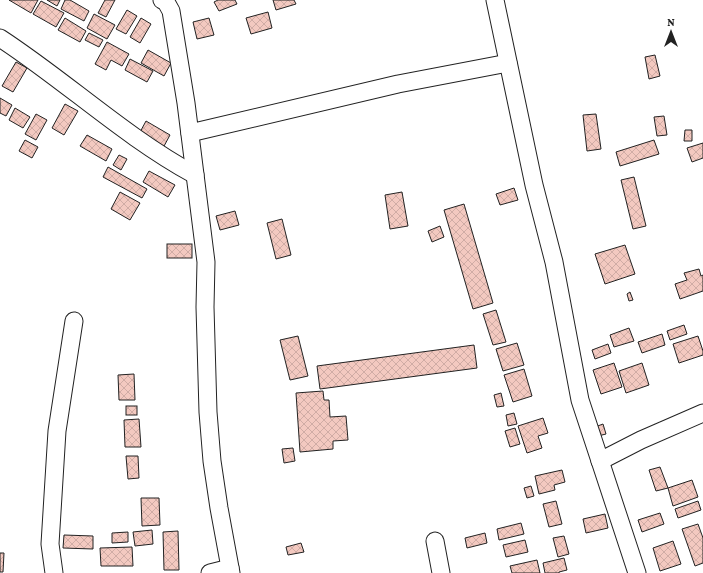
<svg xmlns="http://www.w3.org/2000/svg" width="703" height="573" viewBox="0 0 703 573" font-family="'Crimson Pro',serif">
<defs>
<pattern id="building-cross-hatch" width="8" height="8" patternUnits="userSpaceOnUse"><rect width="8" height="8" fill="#f3c9c0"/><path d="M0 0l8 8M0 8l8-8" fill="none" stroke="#d0aca5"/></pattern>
</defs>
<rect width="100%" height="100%" fill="#fff"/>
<g fill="url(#building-cross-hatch)" stroke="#222">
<polygon points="9,0 38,0 31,13"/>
<polygon points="47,0 60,0 57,6"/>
<polygon points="65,0 70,0 89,11 84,21 61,9"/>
<polygon points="105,0 115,0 106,17 98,13"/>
<polygon points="218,0 235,0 237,4 219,11 214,2"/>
<polygon points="273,0 294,0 296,4 276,10"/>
<polygon points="41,1 64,13 56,27 33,14"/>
<polygon points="127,10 137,16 126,34 116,29"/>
<polygon points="268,12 272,28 251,34 246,18"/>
<polygon points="94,14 115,25 107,39 87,28"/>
<polygon points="65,18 86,31 80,42 58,30"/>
<polygon points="141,18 151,24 140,43 130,37"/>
<polygon points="209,18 214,35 197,39 193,22"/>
<polygon points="89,33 103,40 99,47 85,40"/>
<polygon points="107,42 129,54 122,66 111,60 106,70 95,64"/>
<polygon points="148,50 171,63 164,76 141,63"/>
<polygon points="655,55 660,76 649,79 645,57"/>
<polygon points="130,59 153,71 147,82 125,70"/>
<polygon points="16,62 27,68 13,92 2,86"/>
<polygon points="0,98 12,105 6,116 0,113"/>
<polygon points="65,104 78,111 64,135 52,128"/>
<polygon points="15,108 30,117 23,128 9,120"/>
<polygon points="36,114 47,120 36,140 25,134"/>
<polygon points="596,114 601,149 587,151 583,115"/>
<polygon points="664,116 667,135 657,136 654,117"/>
<polygon points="146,121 170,135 163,148 139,134"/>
<polygon points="685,130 692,130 692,141 684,141"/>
<polygon points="87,135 112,149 106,161 80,146"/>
<polygon points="25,140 38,147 32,158 19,151"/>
<polygon points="654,140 659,154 620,166 616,152"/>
<polygon points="703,143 703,158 692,162 687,148"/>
<polygon points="119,155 127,159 121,170 113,165"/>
<polygon points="108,167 147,189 142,198 103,177"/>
<polygon points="149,171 175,185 168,197 143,182"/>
<polygon points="634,177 646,226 633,229 621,180"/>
<polygon points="514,188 518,200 500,205 496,194"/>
<polygon points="120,192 140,203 130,220 111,209"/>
<polygon points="402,192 408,226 390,229 385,195"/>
<polygon points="464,204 493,303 473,309 444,210"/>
<polygon points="235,211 239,225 220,230 216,216"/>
<polygon points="282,219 291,255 276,259 267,223"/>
<polygon points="440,226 444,237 432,242 428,231"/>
<rect x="167" y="244" width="25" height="14"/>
<polygon points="625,245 635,274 605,284 595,254"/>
<polygon points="699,269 701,276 703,275 703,291 680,299 675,284 687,280 684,273"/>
<polygon points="630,292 633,300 629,301 627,294"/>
<polygon points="496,310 506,342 493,345 483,314"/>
<polygon points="684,325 687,334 670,340 667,331"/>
<polygon points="629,328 634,341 614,347 610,335"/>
<polygon points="662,334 665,345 642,353 638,342"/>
<polygon points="298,336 308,376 290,380 280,340"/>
<polygon points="698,336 703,351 703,355 679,363 673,344"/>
<polygon points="517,343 524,365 503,371 496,349"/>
<polygon points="608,344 611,353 595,359 592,350"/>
<polygon points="474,345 477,368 320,389 317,366"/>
<polygon points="614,363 622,387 601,394 593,370"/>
<polygon points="642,363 649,385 626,393 619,371"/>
<polygon points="524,369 532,396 513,402 504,375"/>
<polygon points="134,374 135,400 119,400 118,375"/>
<polygon points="323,391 324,400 329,400 330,417 346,416 348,440 333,441 333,449 300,452 296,393"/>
<polygon points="501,393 504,406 497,407 494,395"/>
<rect x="126" y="406" width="11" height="9"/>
<polygon points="514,413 517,424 508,426 506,415"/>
<polygon points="543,418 548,433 538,436 542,448 527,453 518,426"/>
<polygon points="139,419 141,447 125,447 124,420"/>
<polygon points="603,424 606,434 598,436 595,427"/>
<polygon points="515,428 520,444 510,447 505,431"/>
<polygon points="293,448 295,461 284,463 282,449"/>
<polygon points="126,456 138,456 139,478 128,479"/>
<polygon points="660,467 668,488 656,491 649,470"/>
<polygon points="562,470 565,482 554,485 555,490 539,494 535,476"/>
<polygon points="692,480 698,497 673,506 668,488"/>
<polygon points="531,486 534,496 527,498 524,488"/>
<polygon points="141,498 159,498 160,525 142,526"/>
<polygon points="556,501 562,524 549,527 543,504"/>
<polygon points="698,501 701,510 678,518 675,509"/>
<polygon points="660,513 664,524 642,532 638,520"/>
<polygon points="605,514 608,528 586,533 583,519"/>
<polygon points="521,523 524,534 499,540 497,529"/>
<polygon points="698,524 703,538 703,563 695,566 682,529"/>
<polygon points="152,530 153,544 135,546 133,532"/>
<polygon points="178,531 179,570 164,570 163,532"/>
<polygon points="128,532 128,542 112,543 112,533"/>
<polygon points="485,533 487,543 467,548 465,538"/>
<polygon points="64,535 93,536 93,549 63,548"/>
<polygon points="564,536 569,554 558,557 553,538"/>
<polygon points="525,540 528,552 506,557 503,545"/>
<polygon points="673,541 681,564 660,571 653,548"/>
<polygon points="301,543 304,552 288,555 286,547"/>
<polygon points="132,547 133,566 101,566 100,548"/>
<polygon points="0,553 4,553 3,572 0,572"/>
<polygon points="564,558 567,570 559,572 559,573 545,573 543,563"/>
<polygon points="537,560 540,573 512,573 510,566"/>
</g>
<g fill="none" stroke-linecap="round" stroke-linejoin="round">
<g stroke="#222" stroke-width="19">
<g id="street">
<polyline points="162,0 166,2 171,11 186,103 206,262 205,307 208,412 212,461 219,508 231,573"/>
<polyline points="495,0 534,185 554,262 580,400 637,573"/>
<path d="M0 38C66 81 125 137 195 175"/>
<polyline points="190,133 398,84 508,63"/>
<polyline points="600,461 641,440 703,413"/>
<polyline points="435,541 441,573"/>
<polyline points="54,573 50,544 57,431 74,321"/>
<polyline points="210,573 230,568"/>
</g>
</g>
<use href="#street" stroke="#fff" stroke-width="17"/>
</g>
<g transform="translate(671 32)" stroke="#ffffff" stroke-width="3" paint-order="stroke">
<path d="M0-3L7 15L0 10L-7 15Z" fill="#222222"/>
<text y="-6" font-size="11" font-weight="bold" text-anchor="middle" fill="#222222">N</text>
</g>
</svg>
